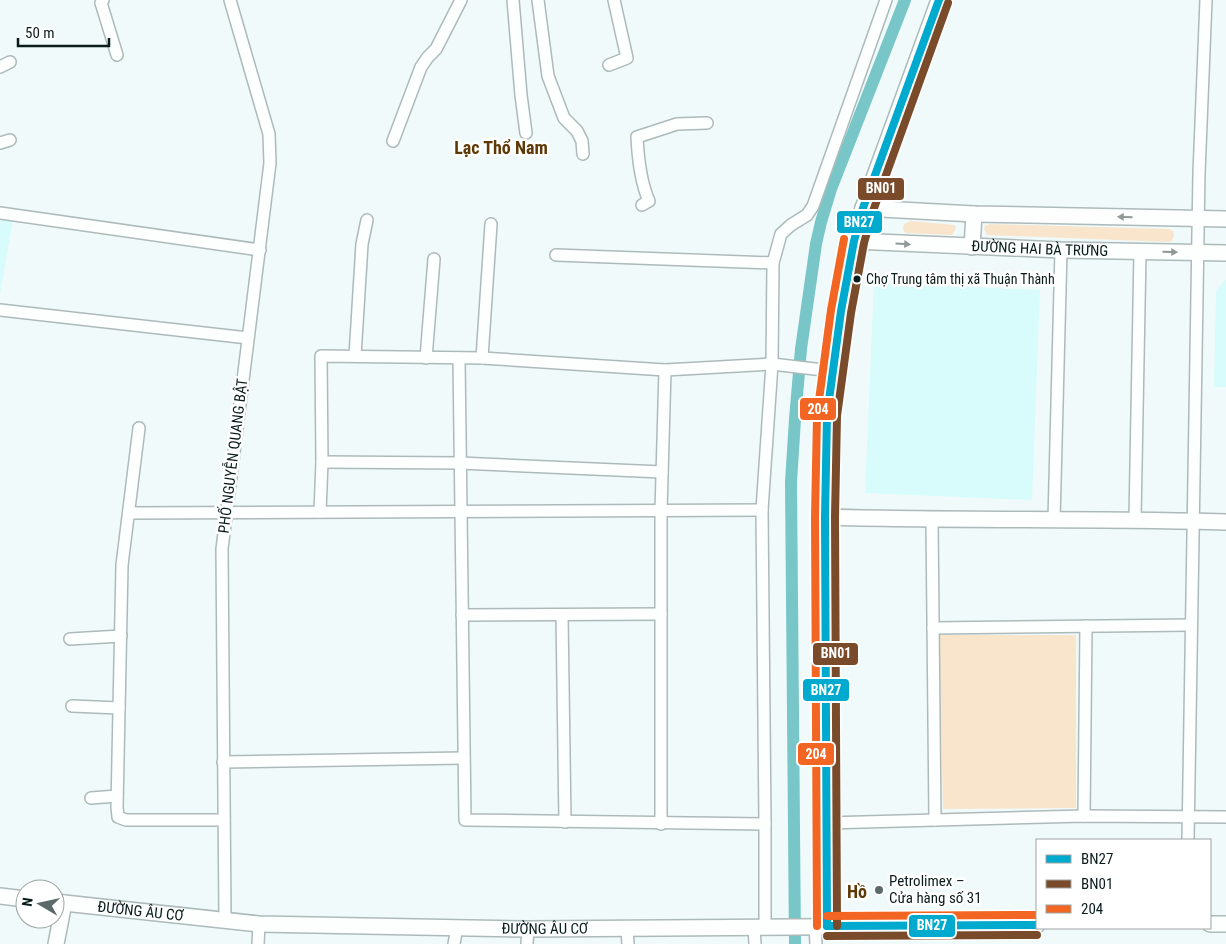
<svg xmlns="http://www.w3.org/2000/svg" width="1226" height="944" viewBox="0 0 1226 944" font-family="'Roboto Condensed',sans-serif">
<rect width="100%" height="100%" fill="#f0fafa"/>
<g fill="#d8fbfb">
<polygon points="0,217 13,220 0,294"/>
<polygon points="1225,280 1226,280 1226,387 1214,387 1216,291"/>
<polygon points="874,283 1040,290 1032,500 865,493"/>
</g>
<g fill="#f8e5cc">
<polygon points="911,221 954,225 956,227 953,234 950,235 906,233 903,230 904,224"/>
<polygon points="990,224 1169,229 1173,231 1174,236 1172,241 1169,242 987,235 984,229 985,226"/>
<polygon points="939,635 1076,635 1076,808 943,809"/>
</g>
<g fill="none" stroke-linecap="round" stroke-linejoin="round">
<polyline stroke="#78c6c7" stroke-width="12" points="795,944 791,482 795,419 801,349 816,244 821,222 831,189 905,0"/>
<g stroke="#adbaba" stroke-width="14">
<g id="street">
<polyline points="103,0 101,3 102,6 117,55"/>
<polyline points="513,0 521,95 526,133"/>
<polyline points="538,0 548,76 564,118 577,131 582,141 583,154"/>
<polyline points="609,65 627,58 614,0"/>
<polyline points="0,67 10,62"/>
<polyline points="393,141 421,67 428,57 436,49 461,0"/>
<polyline points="0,143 10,140"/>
<path d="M642 205 649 201C640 181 638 158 637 137L677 124 707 123"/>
<polyline points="0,213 260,250"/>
<polyline points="556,255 773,263"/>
<polyline points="0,310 248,338"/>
<polyline points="355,356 362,244 367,220"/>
<polyline points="426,358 434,259"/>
<polyline points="459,358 465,820 765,824"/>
<polyline points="482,358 491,224"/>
<polyline points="139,428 122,565 117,807 118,817 126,820 224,820"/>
<polyline points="322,462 460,463 662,472"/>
<polyline points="320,512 322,462 321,356 482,358 665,370 772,364 832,371"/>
<polyline points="129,513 762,510"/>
<polyline points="1135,519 1140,252"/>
<polyline points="932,520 935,820"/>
<polyline points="1054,520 1061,250"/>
<polyline points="462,615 661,614"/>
<polyline points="562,615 565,822"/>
<polyline points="933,628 1191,625"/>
<polyline points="70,639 121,636"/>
<polyline points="72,706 119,708"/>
<polyline points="223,762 464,758"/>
<polyline points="91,798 117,796"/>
<polyline points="1084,816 1086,626"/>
<polyline points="827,823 1084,816 1226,817"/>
<polyline points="661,824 661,511 665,370"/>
<polyline points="1188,840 1199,173 1206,0"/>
<polyline points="225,919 222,549 270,163 269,134 230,0"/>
<polyline points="815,926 816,944"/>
<polyline points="754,927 755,944"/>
<polyline points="765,927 765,824 762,510 772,364 773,263 781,234 791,225 807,215 813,206 886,0"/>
<polyline points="627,928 628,944"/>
<polyline points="258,944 259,924"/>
<polyline points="454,944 457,927"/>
<polyline points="527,944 528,929"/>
</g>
</g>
<g stroke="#adbaba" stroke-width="18">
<g id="secondary">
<polyline points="863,208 974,214 1226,219"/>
<path id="s1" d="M854 241 1061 250 1226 253"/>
<polyline points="972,247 974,214"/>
<path d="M825 517C958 521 1092 518 1226 522"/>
<polyline points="0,896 25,899"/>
<path id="s2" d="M55 902 259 924 528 929 1037 925"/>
<polyline points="1210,924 1226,924"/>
<polyline points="827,926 825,517 827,415 841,311 854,241 863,208 939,0"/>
<polyline points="56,944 64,903"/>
</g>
</g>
<use href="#street" stroke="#fdfefe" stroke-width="11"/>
<use href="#secondary" stroke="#fdfefe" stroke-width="15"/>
<g stroke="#fff" stroke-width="11">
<g id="bus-1">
<polyline points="827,926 825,517 827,415 841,311 854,241 863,208 939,0"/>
<polyline points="827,926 1037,925"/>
</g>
</g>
<g stroke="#fff" stroke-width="11">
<g id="bus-2">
<polyline points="837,926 835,517 837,416 851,313 864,243 873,211 948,3"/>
<polyline points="827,936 1037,935"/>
</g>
</g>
<g stroke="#fff" stroke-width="11">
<g id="bus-3">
<polyline points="827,916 1037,915"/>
<polyline points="817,926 815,517 817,415 831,310 844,239"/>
</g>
</g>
<use href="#bus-1" stroke="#00a9ce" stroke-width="8"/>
<use href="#bus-2" stroke="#7a4b2a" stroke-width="8"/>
<use href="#bus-3" stroke="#f26522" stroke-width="8"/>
</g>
<defs><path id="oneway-solid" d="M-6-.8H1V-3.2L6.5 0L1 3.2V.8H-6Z" transform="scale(1.25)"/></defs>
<g fill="#909898">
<use href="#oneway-solid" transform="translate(1125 217) rotate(-179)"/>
<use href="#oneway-solid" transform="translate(903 244) rotate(3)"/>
<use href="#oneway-solid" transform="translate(1170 252) rotate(1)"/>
</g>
<circle fill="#0a1b1b" stroke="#fff" stroke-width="2" cx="857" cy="279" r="4.5"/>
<circle fill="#5a6969" stroke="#fff" stroke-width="2" cx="879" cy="890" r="5"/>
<g text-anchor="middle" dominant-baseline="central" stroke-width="5" stroke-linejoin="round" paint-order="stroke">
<g font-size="14" fill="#0a1b1b" stroke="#fff" text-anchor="start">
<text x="866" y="279">Chợ Trung tâm thị xã Thuận Thành</text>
</g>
<g font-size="15" fill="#0a1b1b" stroke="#fff">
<text stroke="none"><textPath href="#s1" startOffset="186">ĐƯỜNG HAI BÀ TRƯNG</textPath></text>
<text transform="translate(233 456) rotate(-83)">PHỐ NGUYỄN QUANG BẬT</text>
<text stroke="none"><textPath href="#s2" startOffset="86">ĐƯỜNG ÂU CƠ</textPath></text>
<text stroke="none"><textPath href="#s2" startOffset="491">ĐƯỜNG ÂU CƠ</textPath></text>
</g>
<g font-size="15" fill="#0a1b1b" stroke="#fff" text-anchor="start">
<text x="889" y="881">Petrolimex –<tspan x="889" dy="17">Cửa hàng số 31</tspan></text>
</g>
<g font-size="18" font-weight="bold" fill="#5e3906" stroke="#fff">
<text x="501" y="147">Lạc Thổ Nam</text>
<text x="857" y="891">Hồ</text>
</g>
</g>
<g stroke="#fff" stroke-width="2">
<rect x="857" y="177" width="48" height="24" rx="5" fill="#7a4b2a"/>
<rect x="836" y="210" width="47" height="24" rx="5" fill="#00a9ce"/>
<rect x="799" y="397" width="38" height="24" rx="5" fill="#f26522"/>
<rect x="812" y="642" width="47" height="24" rx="5" fill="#7a4b2a"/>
<rect x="802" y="678" width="48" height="24" rx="5" fill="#00a9ce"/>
<rect x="797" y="742" width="38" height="24" rx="5" fill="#f26522"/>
<rect x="908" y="914" width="48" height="24" rx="5" fill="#00a9ce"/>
</g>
<g font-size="14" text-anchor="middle" font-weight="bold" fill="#fff">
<text x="881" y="193">BN01</text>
<text x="859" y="227">BN27</text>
<text x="818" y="414">204</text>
<text x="836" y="658">BN01</text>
<text x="826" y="695">BN27</text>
<text x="816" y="759">204</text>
<text x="932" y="930">BN27</text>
</g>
<rect x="1036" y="839" width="175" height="90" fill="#ffffff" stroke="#9da4a4"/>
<rect x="1046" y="855" width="25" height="8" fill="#00a9ce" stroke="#9da4a4"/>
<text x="1081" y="864" font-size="15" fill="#0a1b1b">BN27</text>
<rect x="1046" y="880" width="25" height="8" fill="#7a4b2a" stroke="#9da4a4"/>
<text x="1081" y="889" font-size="15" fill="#0a1b1b">BN01</text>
<rect x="1046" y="905" width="25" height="8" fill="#f26522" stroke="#9da4a4"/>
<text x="1081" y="914" font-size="15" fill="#0a1b1b">204</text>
<g transform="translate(40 904) rotate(279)"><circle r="24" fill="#ffffff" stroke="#9da4a4"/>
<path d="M0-4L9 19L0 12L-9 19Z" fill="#5a6969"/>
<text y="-8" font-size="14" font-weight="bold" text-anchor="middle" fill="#0a1b1b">N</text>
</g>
<path d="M18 38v8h91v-8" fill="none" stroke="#0a1b1b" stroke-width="2.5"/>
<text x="25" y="38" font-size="15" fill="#0a1b1b" stroke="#ffffff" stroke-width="4" paint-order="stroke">50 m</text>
</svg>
